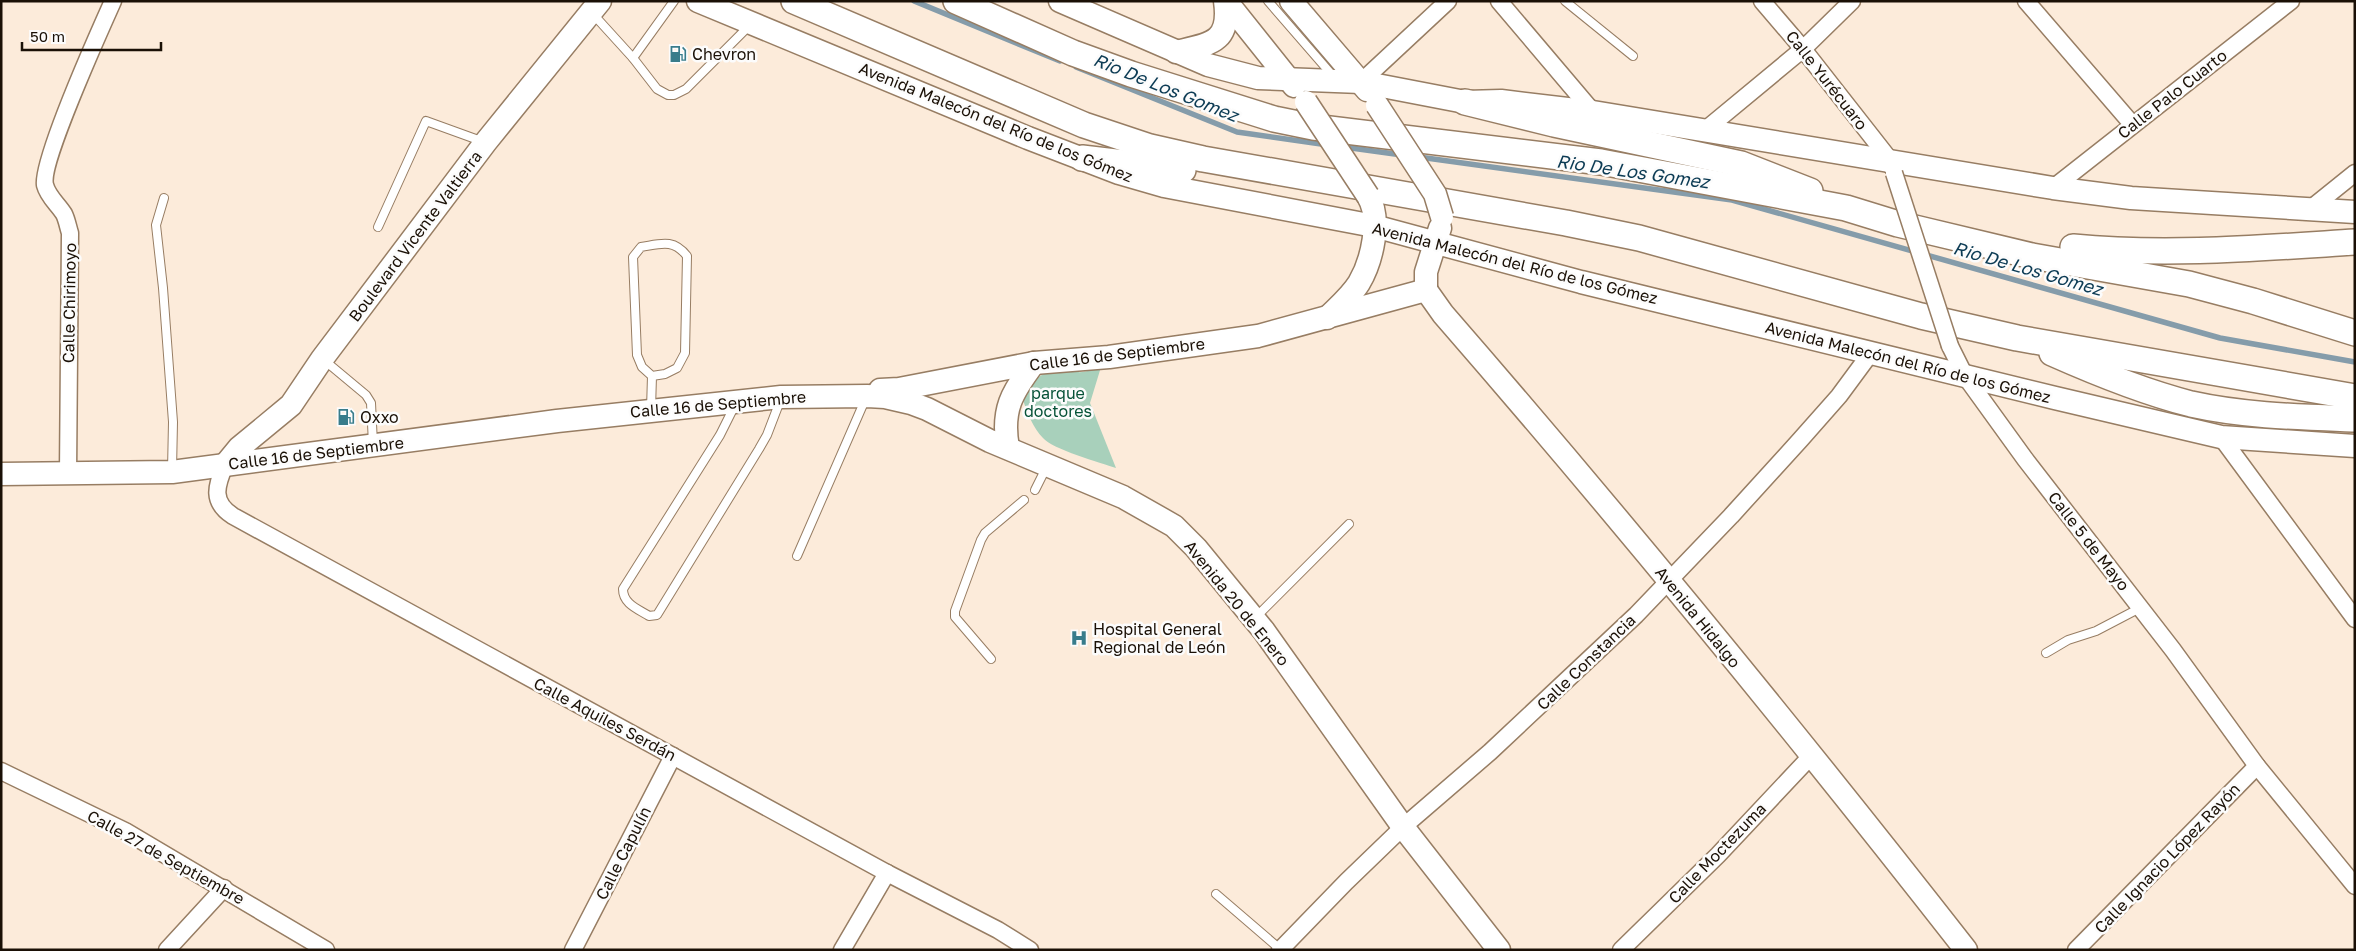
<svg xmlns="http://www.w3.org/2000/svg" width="2356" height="951" viewBox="0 0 2356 951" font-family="'Golos Text',sans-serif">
<rect width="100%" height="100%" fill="#fcebda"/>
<path fill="#a8d0bb" d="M1101 367 1090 403 1116 468C1101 463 1052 449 1043 438 1033 428 1027 412 1023 400 1036 370 1048 370 1077 372 1085 373 1094 369 1101 367Z"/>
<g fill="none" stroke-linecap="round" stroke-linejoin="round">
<g stroke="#859caa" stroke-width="5.5">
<polyline points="914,1 1060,61"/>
<polyline points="1076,67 1237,132 1328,145"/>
<polyline points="1344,147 1402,155"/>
<polyline points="1419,157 1732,200 2220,338 2355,362"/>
</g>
<g stroke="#977d63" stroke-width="10">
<g id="lane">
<polyline points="1268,1 1333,76"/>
<polyline points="1565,1 1633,56"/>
<polyline points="593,14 633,58 657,89 668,95 674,95 686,89 749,26"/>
<polyline points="633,58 674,1"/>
<polyline points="164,198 156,225 163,288 173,422 172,470"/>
<polyline points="378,227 426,121 484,142"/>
<polyline points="324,360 366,395 371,403 373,444"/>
<path d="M735 405 720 435 623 589C623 604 638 609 649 616L657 615 759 449 767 435 780 401"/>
<path d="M651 409 652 376 642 367 637 355 633 257 641 247C660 244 673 238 687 256L685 353 677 368 665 374 652 376"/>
<polyline points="1035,490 1047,466"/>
<polyline points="797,556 865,400"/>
<polyline points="1256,617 1349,524"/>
<polyline points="2046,653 2068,640 2096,631 2140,608"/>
<polyline points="991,659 955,617 955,611 981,540 985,533 1024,500"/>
<polyline points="1216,894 1280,949"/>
</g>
</g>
<g stroke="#977d63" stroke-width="19">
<g id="street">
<polyline points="1499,1 1593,112"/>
<polyline points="1762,1 1803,49 1890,160 1891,166"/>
<polyline points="2026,1 2132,124"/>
<polyline points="1361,82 1448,1"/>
<polyline points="1704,131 1803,49 1852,1"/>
<polyline points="2053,188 2291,1"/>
<polyline points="2309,210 2355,173"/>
<polyline points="1950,346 1965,376 2025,459 2173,650 2257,766 2355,886"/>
<polyline points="2221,437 2355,619"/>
<path d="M225 465C216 486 211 502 233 516L887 873 998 930 1030 950"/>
<path d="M68 474 70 233C68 227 67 220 64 214 58 204 48 197 45 185 40 163 100 30 113 1"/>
<polyline points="1,771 125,831 326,950"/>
<polyline points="167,950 224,888"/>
<polyline points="573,950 673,756"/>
<polyline points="842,950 887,873"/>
<polyline points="1280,950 1346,882 1403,827 1490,752 1636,615 1731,516 1801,439 1839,396 1870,354"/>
<polyline points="1621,950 1718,855 1812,755"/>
<polyline points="2076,950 2257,766"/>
</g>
</g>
<g stroke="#977d63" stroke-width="25">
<g id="secondary">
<polyline points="698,1 1028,138 1119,173 1164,186 1374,226 1581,282 2055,398 2221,437 2355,446"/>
<polyline points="1060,1 1208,65 1258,78 1361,82 1465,102 1501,101 1593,112 2053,188 2131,198 2355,212"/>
<polyline points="1226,1 1294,86"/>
<polyline points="1291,1 1367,90"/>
<path d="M1176 52C1210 44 1231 43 1225 1"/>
<path d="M1426 290 1443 314C1623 521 1797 734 1966 950"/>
<polyline points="1426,290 1426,272 1440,228"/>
<path d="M1327 318C1338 307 1351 296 1359 283 1372 261 1382 219 1368 196"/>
<polyline points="880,390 899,389 1034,363 1109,357 1258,336 1426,290"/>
<path d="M1008 448C1001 410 1012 392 1034 363"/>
<polyline points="225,465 239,448 291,405 322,359 485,143 600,1"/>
<polyline points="1,474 172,472 557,421 781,397 867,396 885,397 911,403 927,409 990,441 1123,497 1174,526 1196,548 1264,631 1403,827 1499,950"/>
</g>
</g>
<g stroke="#977d63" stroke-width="28">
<g id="primary">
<polyline points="794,1 1084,125 1150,147 1203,159 1566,223 1639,238 1921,316 2017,338 2355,397"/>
<polyline points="956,1 1073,53 1131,74 1274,119 1313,127 1601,162 1846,208 1898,224 2032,256 2189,284 2253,301 2355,333"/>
<polyline points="1465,102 1554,124 1741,164 1810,191"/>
<polyline points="1082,158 1183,170"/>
<path d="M2073 247C2167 256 2261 248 2355 242"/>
<path d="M2052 353C2097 373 2144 392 2191 404 2245 416 2301 417 2355 419"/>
</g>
</g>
<use href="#lane" stroke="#fff" stroke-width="8"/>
<use href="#street" stroke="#fff" stroke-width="16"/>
<use href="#secondary" stroke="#fff" stroke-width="22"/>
<use href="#primary" stroke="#fff" stroke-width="25"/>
<g stroke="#977d63" stroke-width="19" stroke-linecap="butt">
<polyline id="street-bridge" points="1894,173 1950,346"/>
</g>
<g stroke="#977d63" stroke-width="25" stroke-linecap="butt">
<g id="secondary-bridge">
<polyline points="1306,102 1368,196"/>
<polyline points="1377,105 1435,194 1442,217"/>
</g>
</g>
<use href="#street-bridge" stroke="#fff" stroke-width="16"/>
<use href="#secondary-bridge" stroke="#fff" stroke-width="22"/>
</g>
<defs>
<g id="fuel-bare" transform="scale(1.35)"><path d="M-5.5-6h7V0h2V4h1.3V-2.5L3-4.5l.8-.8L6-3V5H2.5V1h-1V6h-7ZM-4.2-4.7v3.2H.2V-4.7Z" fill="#387c8b" stroke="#fcfcfc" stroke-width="2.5" paint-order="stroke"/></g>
<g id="hospital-bare" transform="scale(1.35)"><path d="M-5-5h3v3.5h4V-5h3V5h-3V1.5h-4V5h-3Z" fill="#387c8b" stroke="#fcfcfc" stroke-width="2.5" paint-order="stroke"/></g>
</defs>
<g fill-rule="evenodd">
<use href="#fuel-bare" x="678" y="54"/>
<use href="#fuel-bare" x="346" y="417"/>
<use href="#hospital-bare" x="1079" y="638"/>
</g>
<g text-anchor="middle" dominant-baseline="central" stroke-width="5" stroke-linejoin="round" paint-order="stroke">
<g font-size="16" fill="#1a1006" stroke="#fcfcfc" text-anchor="start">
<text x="692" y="54">Chevron</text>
<text x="360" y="417">Oxxo</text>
<text x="1093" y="629">Hospital General<tspan x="1093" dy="18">Regional de León</tspan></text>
</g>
<g font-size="16" fill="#1a1006" stroke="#fcfcfc">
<text transform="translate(1827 80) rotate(52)">Calle Yurécuaro</text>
<text transform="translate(2172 94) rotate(-38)">Calle Palo Cuarto</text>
<text transform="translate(996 122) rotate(22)">Avenida Malecón del Río de los Gómez</text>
<text transform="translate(415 236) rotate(-53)">Boulevard Vicente Valtierra</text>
<text transform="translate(1515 263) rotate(14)">Avenida Malecón del Río de los Gómez</text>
<text transform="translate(69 303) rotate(-89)">Calle Chirimoyo</text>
<text transform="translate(1117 354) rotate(-7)">Calle 16 de Septiembre</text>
<text transform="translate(1908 362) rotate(14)">Avenida Malecón del Río de los Gómez</text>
<text transform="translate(718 404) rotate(-5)">Calle 16 de Septiembre</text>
<text transform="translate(316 453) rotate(-7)">Calle 16 de Septiembre</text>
<text transform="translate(2089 541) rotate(52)">Calle 5 de Mayo</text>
<text transform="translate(1237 603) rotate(51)">Avenida 20 de Enero</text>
<text transform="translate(1698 617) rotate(51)">Avenida Hidalgo</text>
<text transform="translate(1586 662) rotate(-44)">Calle Constancia</text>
<text transform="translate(605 719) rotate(28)">Calle Aquiles Serdán</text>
<text transform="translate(623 853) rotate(-63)">Calle Capulín</text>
<text transform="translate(1717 853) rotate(-46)">Calle Moctezuma</text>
<text transform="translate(166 857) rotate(29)">Calle 27 de Septiembre</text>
<text transform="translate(2167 858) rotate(-46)">Calle Ignacio López Rayón</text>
</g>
<g font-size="16" fill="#065237" stroke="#fcfcfc">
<text x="1058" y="393">parque<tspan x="1058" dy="18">doctores</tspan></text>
</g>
<g font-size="18" font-style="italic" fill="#0c3b54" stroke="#fcfcfc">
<text transform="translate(1166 87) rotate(22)">Rio De Los Gomez</text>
<text transform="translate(1633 171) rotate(8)">Rio De Los Gomez</text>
<text transform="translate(2028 268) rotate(16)">Rio De Los Gomez</text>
</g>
</g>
<rect width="2356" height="951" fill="none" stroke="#1a1006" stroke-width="5"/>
<path d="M22 42v8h139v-8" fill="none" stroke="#1a1006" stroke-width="2.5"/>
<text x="30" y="42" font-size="15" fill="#1a1006" stroke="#fcfcfc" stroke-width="4" paint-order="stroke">50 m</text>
</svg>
